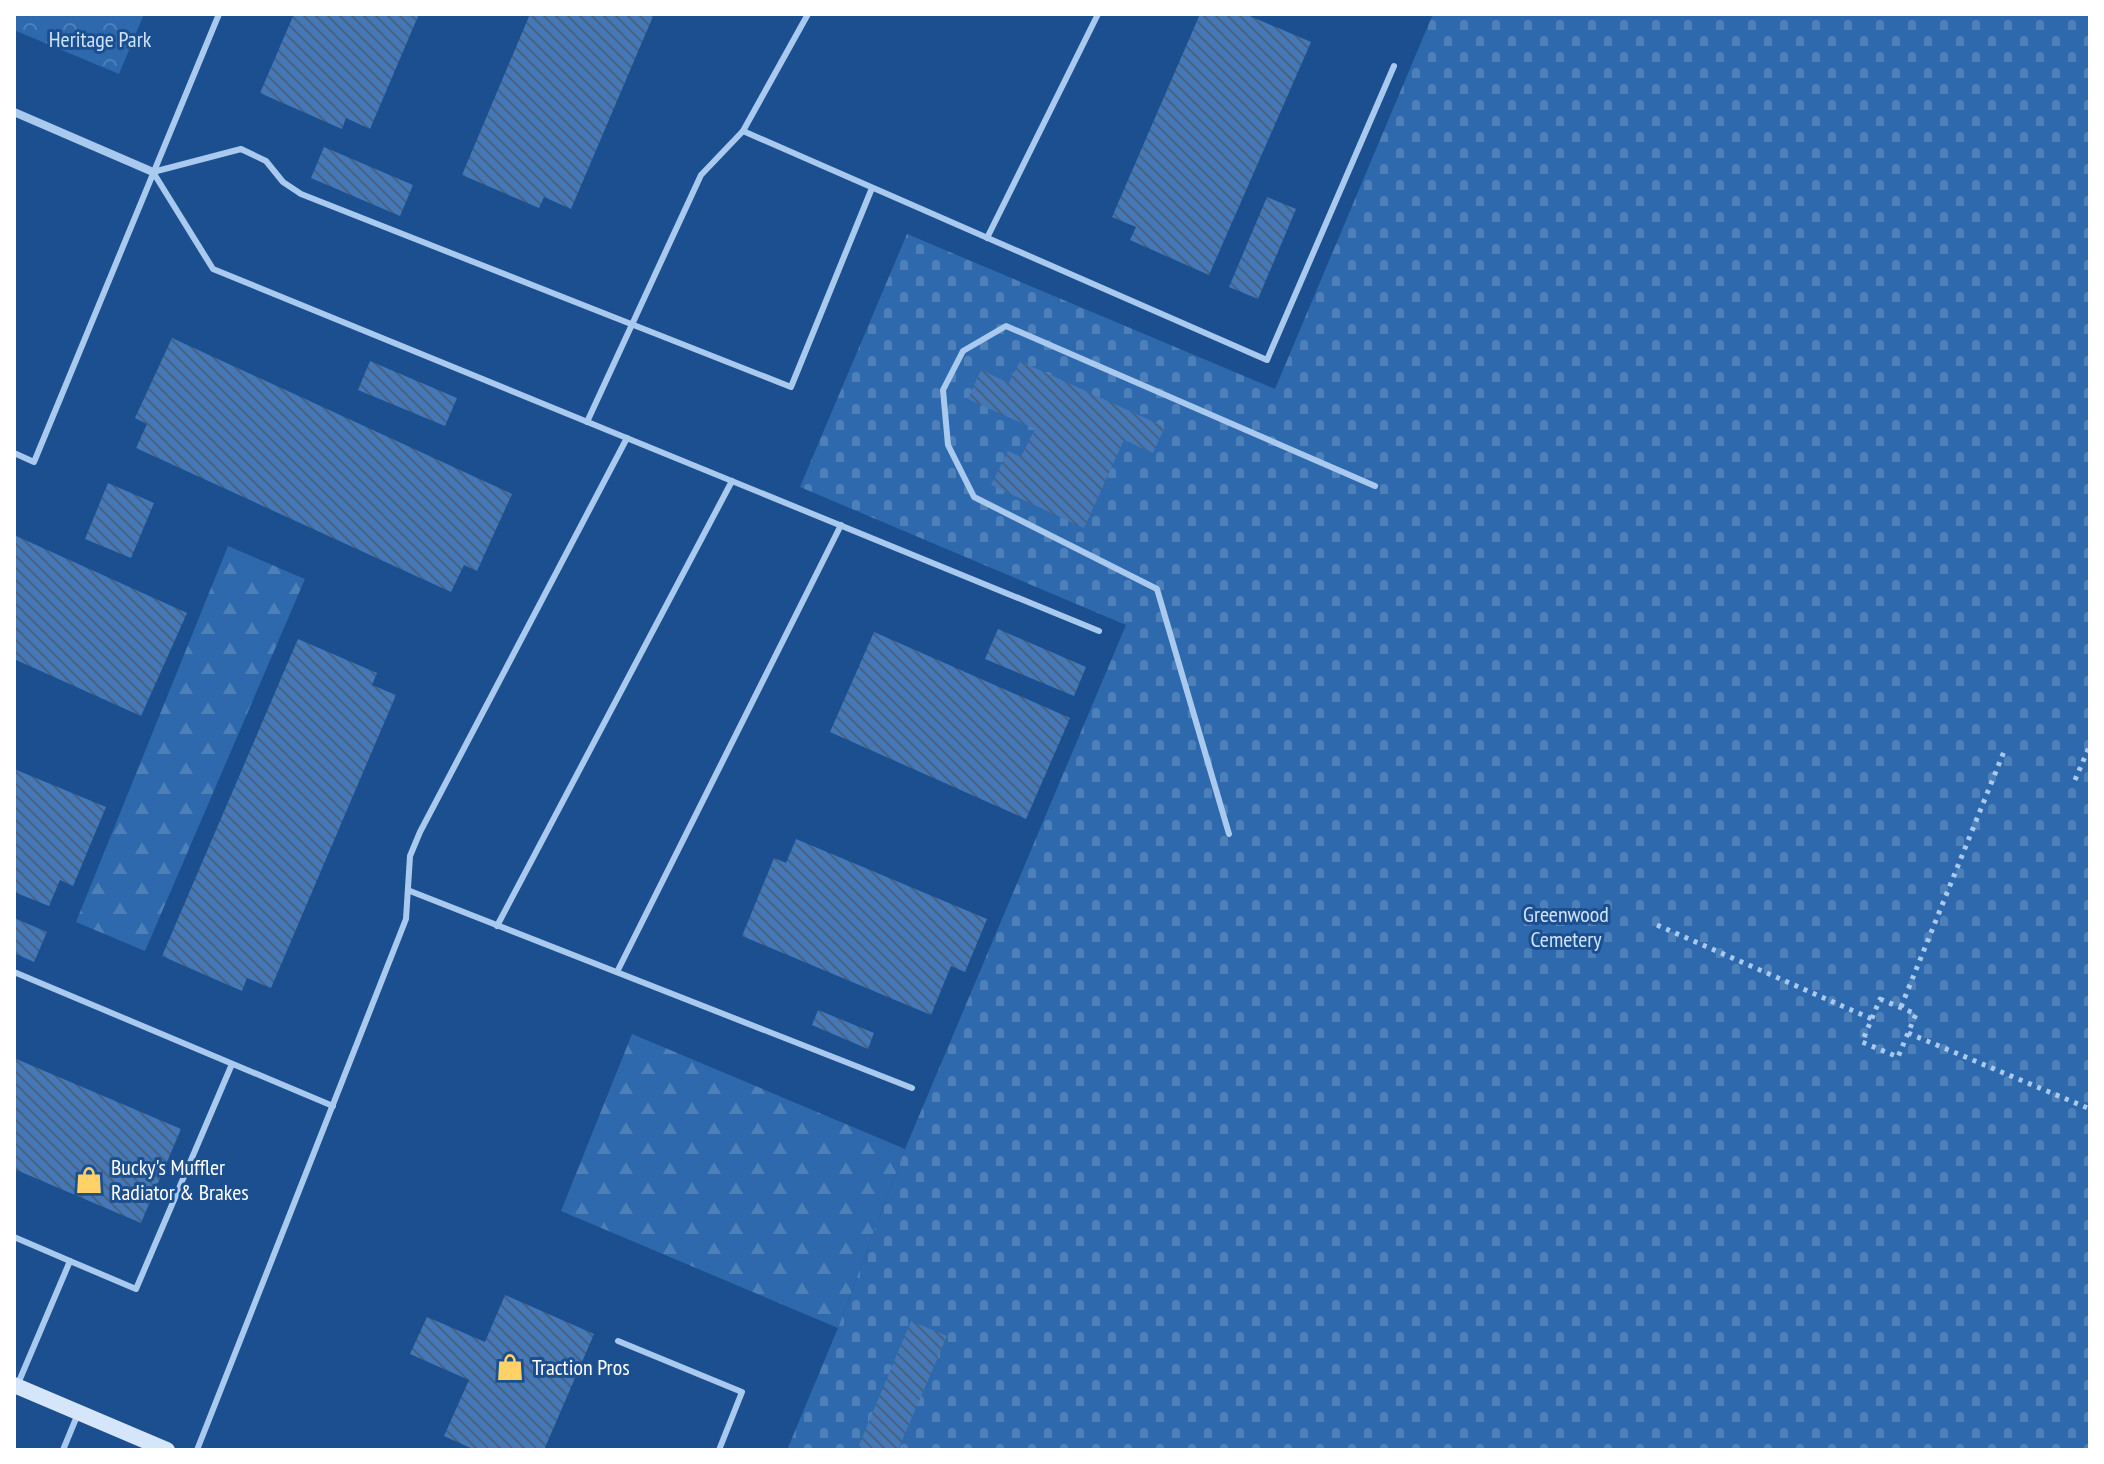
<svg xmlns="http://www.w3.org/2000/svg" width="2104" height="1464" viewBox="0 0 2104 1464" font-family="'PT Sans Narrow',sans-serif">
<defs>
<pattern id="forest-firs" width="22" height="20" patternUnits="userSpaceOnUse" patternTransform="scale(2)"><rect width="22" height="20" fill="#2e69ad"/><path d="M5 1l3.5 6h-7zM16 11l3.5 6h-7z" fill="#4d80b9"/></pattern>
<pattern id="cemetery-stones" width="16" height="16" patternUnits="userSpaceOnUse" patternTransform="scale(2)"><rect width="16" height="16" fill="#2e69ad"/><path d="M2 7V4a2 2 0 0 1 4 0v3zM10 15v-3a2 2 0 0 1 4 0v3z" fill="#4d80b9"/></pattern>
<pattern id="park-crowns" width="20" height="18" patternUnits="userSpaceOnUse" patternTransform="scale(2)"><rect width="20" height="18" fill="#2e69ad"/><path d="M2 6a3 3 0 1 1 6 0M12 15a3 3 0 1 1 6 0" fill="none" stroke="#4d80b9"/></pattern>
<pattern id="building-back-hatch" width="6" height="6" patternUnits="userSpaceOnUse" patternTransform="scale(2)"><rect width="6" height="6" fill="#4478b7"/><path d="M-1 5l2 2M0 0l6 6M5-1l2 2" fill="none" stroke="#486282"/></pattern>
</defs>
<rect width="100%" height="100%" fill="#1b4f8f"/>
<g fill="url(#forest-firs)">
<polygon points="228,546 305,579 145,951 76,922"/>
<polygon points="632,1034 905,1149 838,1328 561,1211"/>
</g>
<polygon fill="url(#cemetery-stones)" points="1433,14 2090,14 2090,1450 787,1450 838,1328 905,1149 1126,625 800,487 907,234 1275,389"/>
<polygon fill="url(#park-crowns)" points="14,14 144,14 119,74 14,30"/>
<g fill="url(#building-back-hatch)">
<polygon points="294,14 419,14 370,129 346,118 342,129 260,93"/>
<polygon points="530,14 654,14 571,209 544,197 539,208 462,175"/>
<polygon points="1200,14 1245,14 1311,42 1209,275 1130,240 1136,227 1112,217"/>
<polygon points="324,147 413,185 400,216 311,178"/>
<polygon points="1267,197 1296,209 1258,299 1229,287"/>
<polygon points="172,338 512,494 477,571 464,565 451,592 136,448 147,424 135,418"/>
<polygon points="370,361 457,398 445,426 358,390"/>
<polygon points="1020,361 1165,427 1153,453 1124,440 1084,528 991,485 1008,451 1021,457 1035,429 968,399 981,370 1009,383"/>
<polygon points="108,483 154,503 131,558 85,539"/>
<polygon points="14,535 187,613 141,716 14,659"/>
<polygon points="998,629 1086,667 1074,696 985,659"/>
<polygon points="874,632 1070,718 1026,819 830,732"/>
<polygon points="298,639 377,673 372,685 396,695 271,988 247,978 242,991 162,956"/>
<polygon points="14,769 106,807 73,886 60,880 49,906 14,892"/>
<polygon points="796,839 987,919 965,972 951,966 931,1015 742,936 774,858 786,863"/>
<polygon points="14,918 47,932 34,962 14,953"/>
<polygon points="818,1010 874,1033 868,1049 812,1025"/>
<polygon points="14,1058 181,1129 141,1223 14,1169"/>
<polygon points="505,1295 594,1334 544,1450 475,1450 444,1436 469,1380 410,1354 427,1317 485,1342"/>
<polygon points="911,1321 947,1336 898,1450 857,1450"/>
</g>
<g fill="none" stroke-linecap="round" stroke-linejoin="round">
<g stroke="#a9c9ee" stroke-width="5" stroke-dasharray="4 6" stroke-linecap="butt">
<polyline points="2075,780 2090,745"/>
<polyline points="1657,925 1872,1019"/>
<polygon points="1880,999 1916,1014 1898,1057 1862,1042"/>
<polyline points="1901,1007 2005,749"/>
<polyline points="1908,1033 2090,1109"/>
</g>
<g stroke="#a9c9ee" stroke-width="6">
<polyline points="743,131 808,14"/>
<polyline points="872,188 791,387 301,194 283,182 266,161 241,149 153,172 213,269 1099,631"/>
<polyline points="987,238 1098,14"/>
<polyline points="587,422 701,175 743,131 1267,360 1394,66"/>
<polyline points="14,453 34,462 219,14"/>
<polyline points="1229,834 1157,589 974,497 948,445 943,390 963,351 1006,326 1375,486"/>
<polyline points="410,891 912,1088"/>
<polyline points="497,926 732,481"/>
<polyline points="14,972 333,1106"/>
<polyline points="617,972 841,525"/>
<polyline points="14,1237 70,1261 17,1386"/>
<polyline points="70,1261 136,1289 232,1064"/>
<polyline points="618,1341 742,1392 719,1450"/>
<polyline points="63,1450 77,1416"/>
<polyline points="197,1450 406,919 410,856 420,832 627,438"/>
</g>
<polyline stroke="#a9c9ee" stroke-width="8" points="14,112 153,172"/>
<polyline stroke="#d6e6fa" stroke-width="16" points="14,1385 167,1450"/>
</g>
<defs>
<g id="shop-bare" transform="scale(2.16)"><path d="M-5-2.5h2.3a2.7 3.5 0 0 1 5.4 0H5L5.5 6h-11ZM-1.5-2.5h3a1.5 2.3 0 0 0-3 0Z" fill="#ffd166" stroke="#1b4f8f" stroke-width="2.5" paint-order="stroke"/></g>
</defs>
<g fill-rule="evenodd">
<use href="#shop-bare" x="89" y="1180"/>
<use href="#shop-bare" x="510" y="1367"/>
</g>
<g text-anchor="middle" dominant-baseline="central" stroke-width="6" stroke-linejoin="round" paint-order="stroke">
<g font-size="22" fill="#cfe3fa" stroke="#1b4f8f">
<text x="100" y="39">Heritage Park</text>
<text x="1566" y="914">Greenwood<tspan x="1566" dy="25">Cemetery</tspan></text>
</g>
<g font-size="22" fill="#fff" stroke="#1b4f8f" text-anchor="start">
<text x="111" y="1167">Bucky's Muffler<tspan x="111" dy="25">Radiator &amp; Brakes</tspan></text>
<text x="532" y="1367">Traction Pros</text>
</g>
</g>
<rect width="2104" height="1464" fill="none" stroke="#ffffff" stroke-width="32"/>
</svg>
